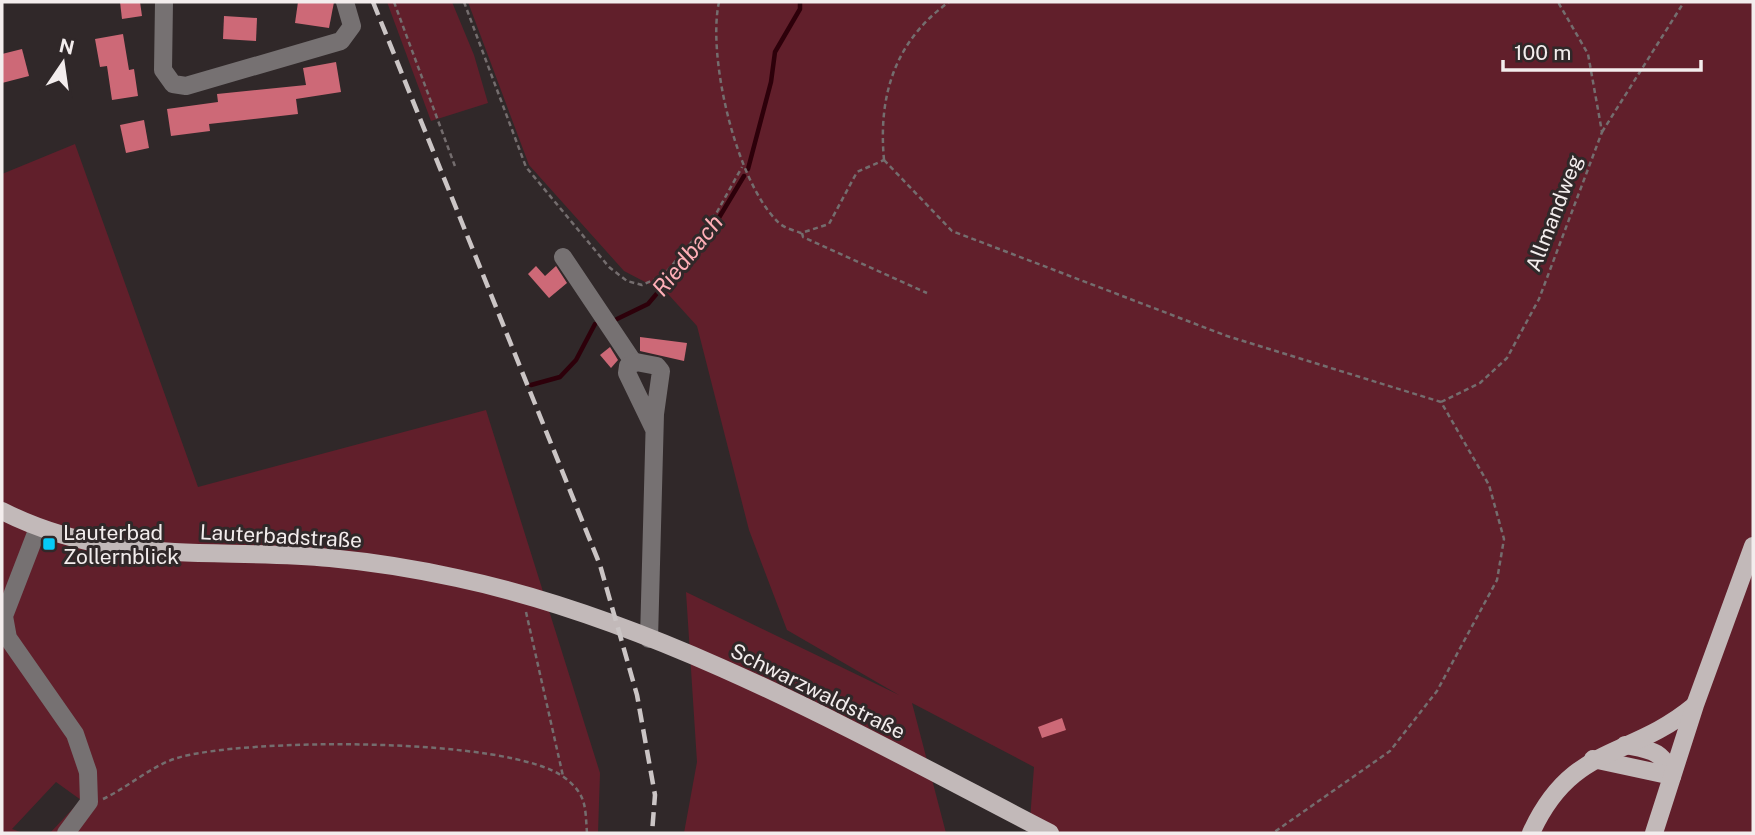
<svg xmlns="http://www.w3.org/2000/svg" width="1755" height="835" viewBox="0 0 1755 835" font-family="'Public Sans',sans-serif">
<rect width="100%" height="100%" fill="#302829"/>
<g fill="#611f2b">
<polygon points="387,2 452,2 474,55 488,103 431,121"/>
<polygon points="468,2 1753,2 1753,833 1029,833 1034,767 912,703 946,833 684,833 697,762 686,592 899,695 787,630 749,530 697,326 668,294 624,271 529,165"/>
<polygon points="75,144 198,487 486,410 600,773 598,833 50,833 81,800 56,782 12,829 23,833 2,833 2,174"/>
</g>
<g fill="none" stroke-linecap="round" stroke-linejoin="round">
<g stroke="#2d000a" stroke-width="4.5">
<polyline points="748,169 771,82 775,52 800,9 800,2"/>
<polyline points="617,319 648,304 714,226 744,176"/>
<polyline points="531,385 560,377 576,360 595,324"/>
</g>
</g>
<g fill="#cd6977">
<polygon points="120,2 140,2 142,16 122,19"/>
<polygon points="298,2 334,2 329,28 295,23"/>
<polygon points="224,16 257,18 256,41 223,39"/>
<polygon points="123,34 129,70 134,69 138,96 112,100 107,66 100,67 95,39"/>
<polygon points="22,49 29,76 2,83 2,54"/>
<polygon points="336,62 341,92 296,99 298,114 209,124 210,131 171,136 167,109 218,102 217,94 306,85 303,68"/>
<polygon points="144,120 149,148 126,153 120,125"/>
<polygon points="536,266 545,276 556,266 567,283 549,298 528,274"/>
<polygon points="640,337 687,343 684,361 640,351"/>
<polygon points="610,347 618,360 611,368 600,355"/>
<polygon points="1062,718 1066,730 1042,738 1038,727"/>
</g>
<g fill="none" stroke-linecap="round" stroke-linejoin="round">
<g stroke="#746d6e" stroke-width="2.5" stroke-dasharray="5 3.5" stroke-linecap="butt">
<polyline points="394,2 456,169"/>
<polyline points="464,2 526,167 609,267 627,281 642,285 663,276 717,212 742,167"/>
<path d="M719 2C707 57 736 180 777 221 783 228 793 230 801 233L829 224 857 172 884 160"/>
<polyline points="1602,132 1684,2"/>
<polyline points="884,160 952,231 1227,336 1441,402 1489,485 1504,539 1497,580 1437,691 1390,751 1273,833"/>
<path d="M884 160C878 95 895 41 949 2"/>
<polyline points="802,233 803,237 927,293"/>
<polyline points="1441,402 1480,383 1507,358 1539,299 1602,132 1588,54 1558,2"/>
<polyline points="526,612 563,776"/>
<path d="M103 799C127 788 151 766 177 758 243 738 511 736 565 778 587 795 585 807 587 833"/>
</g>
<g stroke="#767172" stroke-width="18">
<polyline points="164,2 163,70 173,84 186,86 341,41 352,26 345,2"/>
<polyline points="563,257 634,363"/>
<polyline points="38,528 4,616 8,638 75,734 88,772 89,802 66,833"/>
<polyline points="649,639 655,414 661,371 657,366 636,362 628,366 627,373 654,429"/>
</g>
<g stroke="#c2b9b9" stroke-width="18">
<path d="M2 511C112 567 214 547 330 558 372 562 416 569 457 578 664 622 864 737 1050 833"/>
<path d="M1625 745C1650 750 1663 750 1672 776"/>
<polyline points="1593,759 1672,776"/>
<path d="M1531 833C1572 743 1629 760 1694 706"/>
<polyline points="1654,833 1695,705 1753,546"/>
</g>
<polyline stroke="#cbc5c5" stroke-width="4.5" stroke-dasharray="14 7" stroke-linecap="butt" points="373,2 600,565 637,695 655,795 652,833"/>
</g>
<rect fill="#06cbf9" stroke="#302829" stroke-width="2.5" x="42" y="537" width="14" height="14" rx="3.5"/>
<g text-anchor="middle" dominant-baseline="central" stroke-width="6" stroke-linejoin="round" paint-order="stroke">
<g font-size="21" fill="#f3eded" stroke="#302829">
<text transform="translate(1554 213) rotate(-69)">Allmandweg</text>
<text transform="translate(281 536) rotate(3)">Lauterbadstraße</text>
<text transform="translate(818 691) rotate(26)">Schwarzwaldstraße</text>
</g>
<g font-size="21" fill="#f3eded" stroke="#302829" text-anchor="start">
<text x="63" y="532">Lauterbad<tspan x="63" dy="24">Zollernblick</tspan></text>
</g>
<g font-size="23" font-style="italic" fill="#ffafb7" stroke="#302829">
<text transform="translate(687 255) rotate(-51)">Riedbach</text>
</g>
</g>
<rect width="1755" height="835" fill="none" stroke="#f3eded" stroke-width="7"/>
<g transform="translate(63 63) rotate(13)" stroke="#302829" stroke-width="5" paint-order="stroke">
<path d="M0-5L12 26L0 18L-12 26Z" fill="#f3eded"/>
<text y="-10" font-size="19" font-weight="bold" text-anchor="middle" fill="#f3eded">N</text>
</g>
<path d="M1503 60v10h198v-10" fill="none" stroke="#f3eded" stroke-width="3.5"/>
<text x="1514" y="60" font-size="21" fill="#f3eded" stroke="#302829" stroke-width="5" paint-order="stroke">100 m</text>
</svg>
